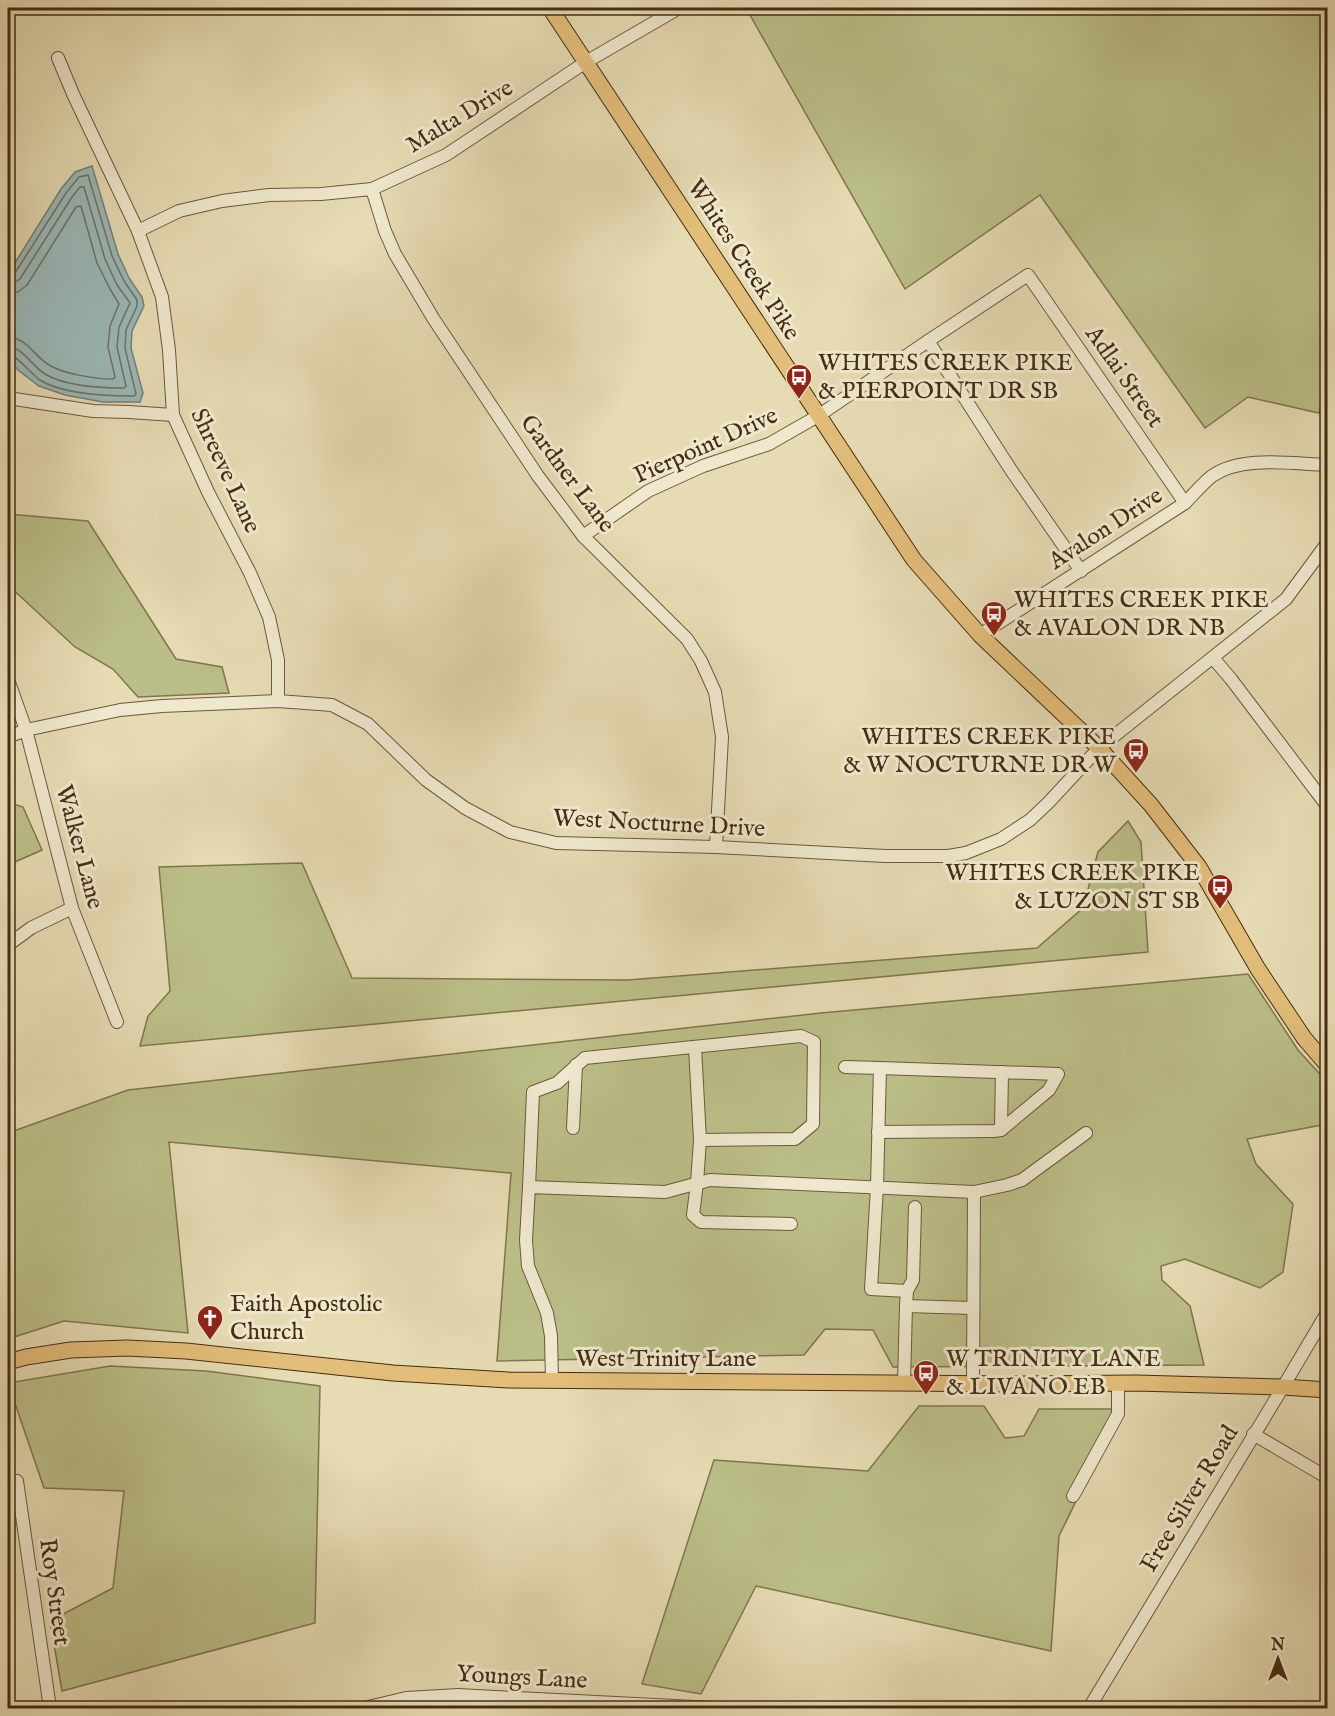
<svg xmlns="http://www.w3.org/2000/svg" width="1335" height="1716" viewBox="0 0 1335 1716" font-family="'IM FELL English',serif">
<rect width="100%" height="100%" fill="#e6dbb3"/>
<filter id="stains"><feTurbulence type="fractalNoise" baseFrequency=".00333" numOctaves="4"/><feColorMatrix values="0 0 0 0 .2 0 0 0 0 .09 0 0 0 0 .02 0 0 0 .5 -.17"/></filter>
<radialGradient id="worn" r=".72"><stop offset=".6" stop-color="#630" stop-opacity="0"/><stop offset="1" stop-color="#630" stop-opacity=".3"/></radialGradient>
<g fill="#bbbe88" stroke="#80754e" stroke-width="1.5">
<polygon points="746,8 1327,8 1328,377 1319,413 1248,397 1205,428 1040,195 905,289"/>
<polygon points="8,514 88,521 176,659 222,667 229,693 138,697 113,669 75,647 8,585"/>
<polygon points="8,802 23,807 42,850 8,865"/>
<polygon points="1128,821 1141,842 1148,952 140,1046 148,1016 170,991 159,867 302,863 352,978 628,980 1037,948 1083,908 1098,852"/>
<polygon points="1248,974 1298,1050 1328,1083 1327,1124 1247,1139 1256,1164 1293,1204 1283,1272 1260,1288 1185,1259 1161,1266 1162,1280 1190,1306 1204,1365 893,1367 873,1330 825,1329 804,1355 497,1361 511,1173 169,1142 188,1333 64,1321 8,1339 8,1133 128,1090 821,1013"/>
<polygon points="110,1366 206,1371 320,1386 315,1623 62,1691 50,1621 113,1588 124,1491 44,1488 8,1383"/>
<polygon points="919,1406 984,1406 1005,1438 1024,1436 1039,1409 1121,1409 1059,1536 1051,1651 756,1586 701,1694 642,1684 714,1460 868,1471"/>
</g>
<polygon fill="#9ab8b7" stroke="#788076" stroke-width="1.5" points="92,166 118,254 129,278 142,297 144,306 132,331 131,348 143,393 140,402 103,402 65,395 39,386 18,370 8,357 8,274 61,189 75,172"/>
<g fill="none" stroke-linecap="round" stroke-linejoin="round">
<g stroke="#707266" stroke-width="1.5">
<path d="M8 277 12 276 15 273 66 193 79 177 88 175 112 256 124 281 137 300V306L126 330 125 348 136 394 134 396C108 396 62 394 40 380 31 374 16 354 8 354"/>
<path d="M8 284 14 283 20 279 72 197 80 187H84L105 259 117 285 130 303 119 327 117 347 126 386 124 388C101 388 65 386 45 374 32 366 22 347 8 346"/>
<path d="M8 293 18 292 27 285 76 207 81 206 97 263 110 289 119 304 110 326 108 347 115 377 113 379C95 379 64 374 49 365 34 356 27 338 8 337"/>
</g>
<g stroke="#6d583c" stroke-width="14">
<g id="minor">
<polyline points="58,58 73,94 138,231 162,297 169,350 173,415 208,492 250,573 269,617 278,660 278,701"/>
<polyline points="372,189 385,231 395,254 433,318 538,476 583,536 687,639 701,661 715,692 722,737 716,847"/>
<polyline points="138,231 179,211 222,201 269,195 321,194 372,189 446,155 586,62 679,8"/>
<polyline points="928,341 1011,470 1081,571"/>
<polyline points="8,398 93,411 129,412 173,415"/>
<polyline points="583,536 648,491 703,466 769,444 818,416 928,341 1028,275 1185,503"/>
<path d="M980 635 1185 503C1193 495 1202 484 1212 476 1242 455 1292 464 1328 465"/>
<polyline points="1213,658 1231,679 1328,807"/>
<polyline points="8,681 10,685 26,730 72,908 117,1022"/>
<polyline points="8,737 26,730 120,710 162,706 278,701 332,705 368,724 426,780 465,808 510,832 556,843 716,847 885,856 948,856 966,853 1001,839 1030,820 1049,802 1099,748 1286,599 1328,542"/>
<polyline points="8,945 31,928 72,908"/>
<polyline points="695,1047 700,1140"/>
<polyline points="845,1067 880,1068 877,1187 871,1289 907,1291 913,1280 915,1207"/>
<polyline points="573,1128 576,1065"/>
<polyline points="1001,1130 1002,1072"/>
<polyline points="878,1132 994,1131 1001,1130 1049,1090 1058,1074 880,1068"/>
<polyline points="529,1187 533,1092 557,1083 585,1058 801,1036 814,1042 813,1124 795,1139 700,1140 697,1183 693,1215 701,1222 791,1224"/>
<polyline points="974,1192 1007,1185 1022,1180 1086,1133"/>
<polyline points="907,1291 906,1306 973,1308"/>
<polyline points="552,1381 551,1336 547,1313 528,1266 526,1240 529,1187 665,1192 710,1180 974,1192 973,1384"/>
<polyline points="904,1383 906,1306"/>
<polyline points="1253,1434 1328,1478"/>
<polyline points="17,1481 50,1708"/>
<polyline points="1073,1496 1118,1414 1118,1384"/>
<polyline points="364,1708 406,1698 458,1695 714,1708"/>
<polyline points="813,1708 857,1708"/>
<polyline points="1089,1708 1283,1387 1328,1311"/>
</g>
</g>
<g stroke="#452c14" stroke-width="17">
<g id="major">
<polyline points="550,8 914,560 980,635 1099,748 1151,805 1199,867 1258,969 1304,1038 1328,1066"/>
<polyline points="8,1362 26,1357 71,1350 127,1348 186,1351 393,1373 508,1380 1022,1384 1136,1383 1283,1387 1328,1390"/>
</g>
</g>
<use href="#minor" stroke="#efe8ce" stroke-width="12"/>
<use href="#major" stroke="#e3be7a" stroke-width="15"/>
</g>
<defs>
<g id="bus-pin" transform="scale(1.35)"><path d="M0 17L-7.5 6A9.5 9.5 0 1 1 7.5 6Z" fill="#8f2418" stroke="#efe8ce"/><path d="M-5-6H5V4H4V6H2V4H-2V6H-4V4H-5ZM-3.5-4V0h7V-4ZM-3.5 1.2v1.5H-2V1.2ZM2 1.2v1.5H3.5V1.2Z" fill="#fff"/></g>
<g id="church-pin" transform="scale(1.35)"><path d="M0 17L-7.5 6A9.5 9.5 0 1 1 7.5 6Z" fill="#8f2418" stroke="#efe8ce"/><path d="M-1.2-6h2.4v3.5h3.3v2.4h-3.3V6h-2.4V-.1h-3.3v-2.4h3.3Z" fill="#fff"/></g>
</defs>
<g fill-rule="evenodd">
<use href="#bus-pin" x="799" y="377"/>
<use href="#bus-pin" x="994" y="614"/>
<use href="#bus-pin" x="1136" y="751"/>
<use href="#bus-pin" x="1220" y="887"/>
<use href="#church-pin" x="210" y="1318"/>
<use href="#bus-pin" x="926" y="1373"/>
</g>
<g text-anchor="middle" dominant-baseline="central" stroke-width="6" stroke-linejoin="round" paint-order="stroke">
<g font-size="24" fill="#452c14" stroke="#efe8ce">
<text transform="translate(460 117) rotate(-31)">Malta Drive</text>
<text transform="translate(743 260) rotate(57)">Whites Creek Pike</text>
<text transform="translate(1124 377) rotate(55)">Adlai Street</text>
<text transform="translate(706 446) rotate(-24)">Pierpoint Drive</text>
<text transform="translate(225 471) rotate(65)">Shreeve Lane</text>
<text transform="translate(567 474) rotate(53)">Gardner Lane</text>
<text transform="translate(1106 529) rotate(-33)">Avalon Drive</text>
<text transform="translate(659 824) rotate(3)">West Nocturne Drive</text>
<text transform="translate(79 847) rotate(75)">Walker Lane</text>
<text x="666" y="1359">West Trinity Lane</text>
<text transform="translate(1190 1499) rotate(-59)">Free Silver Road</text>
<text transform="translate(54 1592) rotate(82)">Roy Street</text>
<text transform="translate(522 1678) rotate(3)">Youngs Lane</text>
</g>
<g font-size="24" fill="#452c14" stroke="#efe8ce" text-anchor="start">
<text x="818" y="363">WHITES CREEK PIKE<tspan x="818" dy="28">&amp; PIERPOINT DR SB</tspan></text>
<text x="1014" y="600">WHITES CREEK PIKE<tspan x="1014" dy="28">&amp; AVALON DR NB</tspan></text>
<text x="1116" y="737" text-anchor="end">WHITES CREEK PIKE<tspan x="1116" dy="28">&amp; W NOCTURNE DR W</tspan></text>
<text x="1200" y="873" text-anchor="end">WHITES CREEK PIKE<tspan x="1200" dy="28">&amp; LUZON ST SB</tspan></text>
<text x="230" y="1304">Faith Apostolic<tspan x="230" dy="28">Church</tspan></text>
<text x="946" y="1359">W TRINITY LANE<tspan x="946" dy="28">&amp; LIVANO EB</tspan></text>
</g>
</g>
<rect width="1335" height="1716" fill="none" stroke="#e6dbb3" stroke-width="30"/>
<rect x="9" y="9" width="1317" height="1698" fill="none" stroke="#452c14" stroke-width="3"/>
<rect x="15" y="15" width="1305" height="1686" fill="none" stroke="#452c14" stroke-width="1.5"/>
<g transform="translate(1278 1659)" stroke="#efe8ce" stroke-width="4.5" paint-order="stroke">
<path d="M0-4.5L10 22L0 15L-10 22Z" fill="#452c14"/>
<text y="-9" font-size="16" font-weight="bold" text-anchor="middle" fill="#452c14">N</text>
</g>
<rect width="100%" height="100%" filter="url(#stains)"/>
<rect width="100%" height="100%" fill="url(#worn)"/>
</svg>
